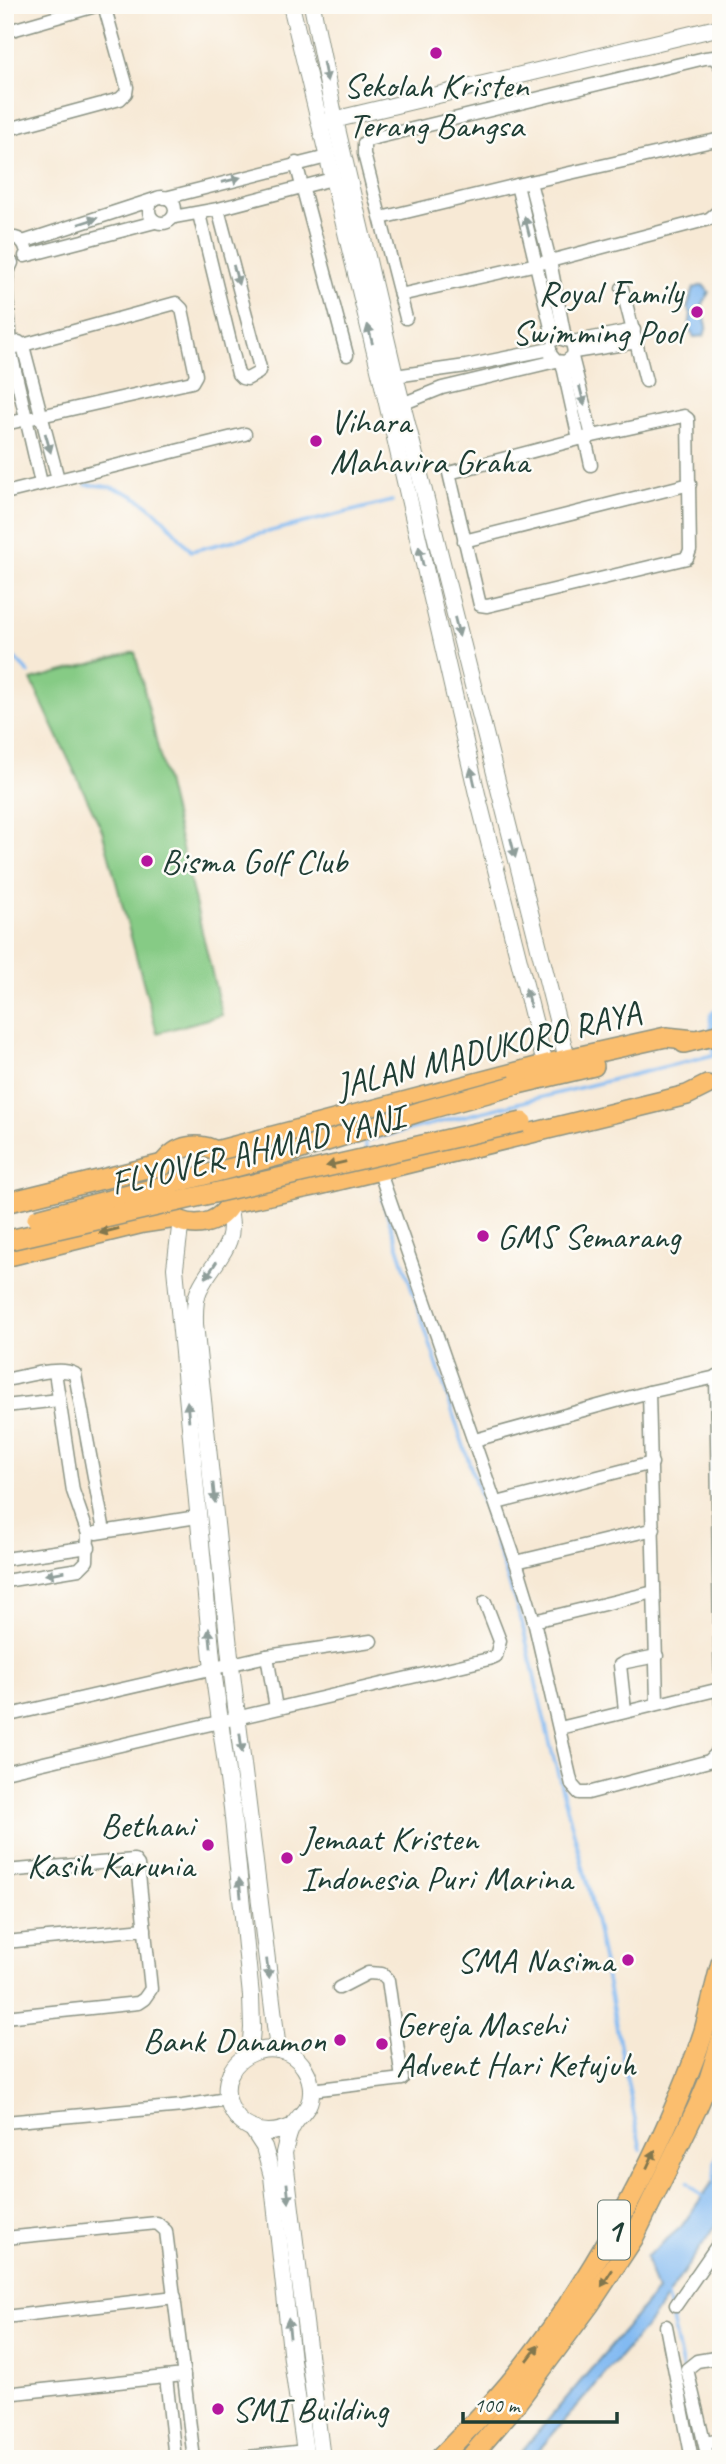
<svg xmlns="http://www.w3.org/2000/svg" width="726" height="2464" viewBox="0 0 726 2464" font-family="Caveat,sans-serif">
<rect width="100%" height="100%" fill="#fdfcf7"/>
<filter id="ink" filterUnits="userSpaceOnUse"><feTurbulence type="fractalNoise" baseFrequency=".0143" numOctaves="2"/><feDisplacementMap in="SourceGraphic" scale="14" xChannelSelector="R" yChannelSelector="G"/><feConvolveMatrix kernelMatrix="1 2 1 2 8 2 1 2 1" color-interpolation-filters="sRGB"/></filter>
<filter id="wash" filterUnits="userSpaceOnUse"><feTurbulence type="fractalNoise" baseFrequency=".00686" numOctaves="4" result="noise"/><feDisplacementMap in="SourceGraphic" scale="28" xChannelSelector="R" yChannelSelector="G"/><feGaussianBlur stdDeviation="1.57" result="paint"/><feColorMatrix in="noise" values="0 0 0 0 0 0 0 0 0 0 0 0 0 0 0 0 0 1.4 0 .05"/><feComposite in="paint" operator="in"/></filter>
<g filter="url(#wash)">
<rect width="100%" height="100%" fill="#f7e9d5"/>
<polygon fill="#86cb85" stroke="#52845c" stroke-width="2" points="135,652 222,1015 157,1033 102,830 31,680"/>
<g fill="#82baf2" stroke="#507c93" stroke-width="2">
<polygon points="703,285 709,292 702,306 707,326 704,336 694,337 689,329 691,313 687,308 694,288"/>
<polygon points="721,2170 721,2217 647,2326 531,2459 515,2459 657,2291 646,2257 681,2227"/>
</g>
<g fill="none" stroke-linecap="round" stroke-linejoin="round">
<g stroke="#82baf2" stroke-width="3.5">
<path d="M86 485C137 484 161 515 191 551L392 501"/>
<polyline points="5,648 29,673"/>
<polyline points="718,1018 721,966 721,386"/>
<polyline points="364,1141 367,1151"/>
<polyline points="335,1148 721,1053"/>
<polyline points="382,1198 522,1623 551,1748 589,1889 641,2150"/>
<polyline points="714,2181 715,2163 721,2143"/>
<polyline points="687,2182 703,2197"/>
<polyline points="666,2292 683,2370"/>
<polyline points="698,2439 700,2459"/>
</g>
<polyline stroke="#82baf2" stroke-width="19" points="718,1018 721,1048"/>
</g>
</g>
<g filter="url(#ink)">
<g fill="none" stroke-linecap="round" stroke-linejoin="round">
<g stroke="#8b9384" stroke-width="15">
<g id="minor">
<polyline points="5,32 99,5"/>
<polyline points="5,130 120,99 126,93 127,87 104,5"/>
<polyline points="296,163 347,355"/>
<polyline points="530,182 550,261 565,338"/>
<polyline points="517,185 554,340"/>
<circle cx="162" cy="210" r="13"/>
<polyline points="165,198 327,157"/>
<polyline points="199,214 238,374 242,378 247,379 258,373 260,368 218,209"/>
<polyline points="174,217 218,209 332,179"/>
<polyline points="381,218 530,182 721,139"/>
<path d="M5 240C15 235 23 239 26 249"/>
<polyline points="23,242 155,199"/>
<polyline points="25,256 155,222"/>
<path d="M12 263C0 283 13 324 10 349L41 483"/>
<polyline points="622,288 646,381"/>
<polyline points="400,295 550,261 709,219 721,209"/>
<polyline points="406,318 364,154 364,143 367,140 705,58 714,57 721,67"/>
<polyline points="559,338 572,342 574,352"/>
<polyline points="19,342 23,346 58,479"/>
<polyline points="572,342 634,330"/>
<polyline points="5,350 176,303 182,309 196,375 192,382 5,424"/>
<polyline points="551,355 556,361 565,362 572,357 574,352 637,342"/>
<polyline points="572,357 592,436"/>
<polyline points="562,362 579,439"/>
<polyline points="395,376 466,366 550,349"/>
<polyline points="402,404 442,388 556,361"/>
<polygon points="684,416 688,419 690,550 687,558 487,606 480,605 449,473 579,439"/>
<polyline points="585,438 591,465"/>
<polyline points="5,493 245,434"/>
<polyline points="464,541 690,484"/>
<polyline points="379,1170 516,1562 534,1621 572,1785 579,1793 588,1793 709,1761 716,1754 721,1743"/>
<polyline points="716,1376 721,1704"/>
<path d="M5 1380C23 1377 59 1365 75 1374L104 1531"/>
<polyline points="649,1392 657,1702"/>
<polyline points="5,1406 59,1400"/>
<polyline points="475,1440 649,1392 721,1376"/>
<polyline points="497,1503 652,1463"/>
<polyline points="96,1533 197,1517"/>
<polyline points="5,1559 89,1547"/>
<polyline points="516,1562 654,1529"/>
<polyline points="5,1581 79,1569 87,1561 88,1534 73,1491 55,1372"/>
<polyline points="534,1621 654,1592"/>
<polyline points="267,1656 276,1708"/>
<polyline points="625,1710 620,1665 626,1662 657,1656"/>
<polyline points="5,1716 267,1656 371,1641"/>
<polyline points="560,1728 720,1689"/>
<polyline points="5,1772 489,1659 496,1656 500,1641 485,1602"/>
<polyline points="5,1871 134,1860 138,1865 151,1989 144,1999 138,2003 5,2017"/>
<polyline points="5,1942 145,1929"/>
<polyline points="311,2090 402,2079 388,1980 382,1974 368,1973 339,1988"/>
<polyline points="5,2122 183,2106 227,2099"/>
<polyline points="5,2238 157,2223 166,2231 194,2459"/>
<polyline points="676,2305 721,2240"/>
<polyline points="5,2317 175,2297"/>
<polyline points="666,2326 692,2459"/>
<polyline points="166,2377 175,2459"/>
<polyline points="5,2394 184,2375"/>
<polyline points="705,2443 721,2440"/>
<polyline points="229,2459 305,2451"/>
<polyline points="708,2459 687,2369 697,2361 721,2357"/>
</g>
</g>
<g stroke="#8b9384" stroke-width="18">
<g id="tertiary">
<polyline points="291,5 381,377 477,794 545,1064"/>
<polyline points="312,5 335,120 395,376 567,1059"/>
<polyline points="325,122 721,27"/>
<path d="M228 1208C240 1247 213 1259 199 1290 194 1301 195 1312 195 1324L231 1666 278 2050"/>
<polyline points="181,1220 175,1268 213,1670 232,1808 251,1996 252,2028 250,2053"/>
<path d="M293 2126C231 2155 199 2069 258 2051 269 2048 280 2049 290 2054 302 2061 311 2075 311 2090 312 2109 300 2113 292 2127 288 2134 286 2145 284 2153L322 2459"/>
<polyline points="253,2130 264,2147 272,2176 292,2360 306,2459"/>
</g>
</g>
<g stroke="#8b9384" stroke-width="22">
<g id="trunk">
<polyline points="684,1043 721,1034"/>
<polyline points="518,1084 594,1066"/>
<circle cx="196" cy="1185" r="39"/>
<polyline points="216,1151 567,1059 666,1037 695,1040"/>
<polyline points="5,1203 163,1164"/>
<polyline points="231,1203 319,1185 687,1095 707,1085"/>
<polyline points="5,1257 143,1223 176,1218"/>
<path d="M439 2459C469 2428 499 2398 525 2364 579 2295 623 2219 660 2140 676 2105 692 2068 704 2031 710 2009 715 1986 721 1963"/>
<polyline points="469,2459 512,2409 590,2304 633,2239 697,2108 708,2082 721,2040"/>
</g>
</g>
<use href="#minor" stroke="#fff" stroke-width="12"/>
<use href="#tertiary" stroke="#fff" stroke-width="16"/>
<use href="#trunk" stroke="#fbbe6e" stroke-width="19"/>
<g stroke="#8b9384" stroke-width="22" stroke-linecap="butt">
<g id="trunk-bridge">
<polyline points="37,1219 289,1153 422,1111 513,1086"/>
<polyline points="5,1241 522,1122"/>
</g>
</g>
<use href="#trunk-bridge" stroke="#fbbe6e" stroke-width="19"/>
</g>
<defs><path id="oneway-solid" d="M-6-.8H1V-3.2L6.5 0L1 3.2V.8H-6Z" transform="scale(1.75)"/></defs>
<g fill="#8f9e9a">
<use href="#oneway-solid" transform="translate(325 72) rotate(79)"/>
<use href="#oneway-solid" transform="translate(231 180) rotate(-15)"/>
<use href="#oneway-solid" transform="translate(88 221) rotate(-18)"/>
<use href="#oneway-solid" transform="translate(527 226) rotate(-104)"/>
<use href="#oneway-solid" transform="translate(236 275) rotate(75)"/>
<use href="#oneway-solid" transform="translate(370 334) rotate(-104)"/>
<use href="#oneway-solid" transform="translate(582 396) rotate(76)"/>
<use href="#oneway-solid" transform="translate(48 443) rotate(74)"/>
<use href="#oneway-solid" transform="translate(421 556) rotate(-103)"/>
<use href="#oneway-solid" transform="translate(457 627) rotate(76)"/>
<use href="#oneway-solid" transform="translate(473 777) rotate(-103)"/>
<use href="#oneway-solid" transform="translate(513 848) rotate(76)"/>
<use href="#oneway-solid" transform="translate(528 998) rotate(-104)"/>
<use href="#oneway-solid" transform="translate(211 1270) rotate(124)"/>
<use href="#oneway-solid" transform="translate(188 1411) rotate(-95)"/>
<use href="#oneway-solid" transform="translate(214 1493) rotate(84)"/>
<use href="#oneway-solid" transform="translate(55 1573) rotate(170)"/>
<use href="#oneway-solid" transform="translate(210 1638) rotate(-96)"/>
<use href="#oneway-solid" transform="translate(241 1743) rotate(83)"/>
<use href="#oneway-solid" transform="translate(240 1888) rotate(-96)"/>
<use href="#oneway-solid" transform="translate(268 1969) rotate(82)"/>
<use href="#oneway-solid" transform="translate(288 2193) rotate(84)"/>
<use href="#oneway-solid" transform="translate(289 2328) rotate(-96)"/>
</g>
<g fill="#82774e">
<use href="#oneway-solid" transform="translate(336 1164) rotate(167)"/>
<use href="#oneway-solid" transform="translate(109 1231) rotate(166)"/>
<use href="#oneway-solid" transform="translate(651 2159) rotate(-65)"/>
<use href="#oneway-solid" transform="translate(607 2278) rotate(123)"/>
<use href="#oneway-solid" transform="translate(533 2353) rotate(-53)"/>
</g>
</g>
<g fill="#b5179e" stroke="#fdfcf7" stroke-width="2.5">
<circle cx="436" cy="53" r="7"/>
<circle cx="697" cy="312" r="7"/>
<circle cx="316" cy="441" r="7"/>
<circle cx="147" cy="861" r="7"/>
<circle cx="483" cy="1236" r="7"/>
<circle cx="208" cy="1845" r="7"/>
<circle cx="287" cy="1858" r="7"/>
<circle cx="628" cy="1960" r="7"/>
<circle cx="340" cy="2040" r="7"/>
<circle cx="382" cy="2044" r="7"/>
<circle cx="218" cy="2409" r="7"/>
</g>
<g text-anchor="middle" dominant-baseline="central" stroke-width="5" stroke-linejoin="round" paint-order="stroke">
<rect fill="#fdfcf7" stroke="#62766e" stroke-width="2" x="598" y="2200.5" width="32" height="59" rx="5"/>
<g font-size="33" font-weight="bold" fill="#1f3d34">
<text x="614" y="2230">1</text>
</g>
<g font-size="35" fill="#1f3d34" stroke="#fdfcf7" text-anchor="start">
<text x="436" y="85" text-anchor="middle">Sekolah Kristen<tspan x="436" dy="40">Terang Bangsa</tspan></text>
<text x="683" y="292" text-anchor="end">Royal Family<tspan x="683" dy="40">Swimming Pool</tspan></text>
<text x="330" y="421">Vihara<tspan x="330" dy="40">Mahavira Graha</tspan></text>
<text x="161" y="861">Bisma Golf Club</text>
<text x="497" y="1236">GMS Semarang</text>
<text x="194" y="1825" text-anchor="end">Bethani<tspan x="194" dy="40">Kasih Karunia</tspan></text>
<text x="301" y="1838">Jemaat Kristen<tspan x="301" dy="40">Indonesia Puri Marina</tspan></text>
<text x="614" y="1960" text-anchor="end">SMA Nasima</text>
<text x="396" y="2024">Gereja Masehi<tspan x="396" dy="40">Advent Hari Ketujuh</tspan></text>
<text x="326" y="2040" text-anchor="end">Bank Danamon</text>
<text x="232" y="2409">SMI Building</text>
</g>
<g font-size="35" fill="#1f3d34" stroke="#fdfcf7">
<text transform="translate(488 1049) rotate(-14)">JALAN MADUKORO RAYA</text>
<text transform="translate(257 1150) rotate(-13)">FLYOVER AHMAD YANI</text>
</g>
</g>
<rect width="726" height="2464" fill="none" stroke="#fdfcf7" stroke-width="28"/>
<path d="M463 2412v10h154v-10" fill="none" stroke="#1f3d34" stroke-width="3.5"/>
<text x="474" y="2412" font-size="21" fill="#1f3d34" stroke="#fdfcf7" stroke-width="5" paint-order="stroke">100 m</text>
</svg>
